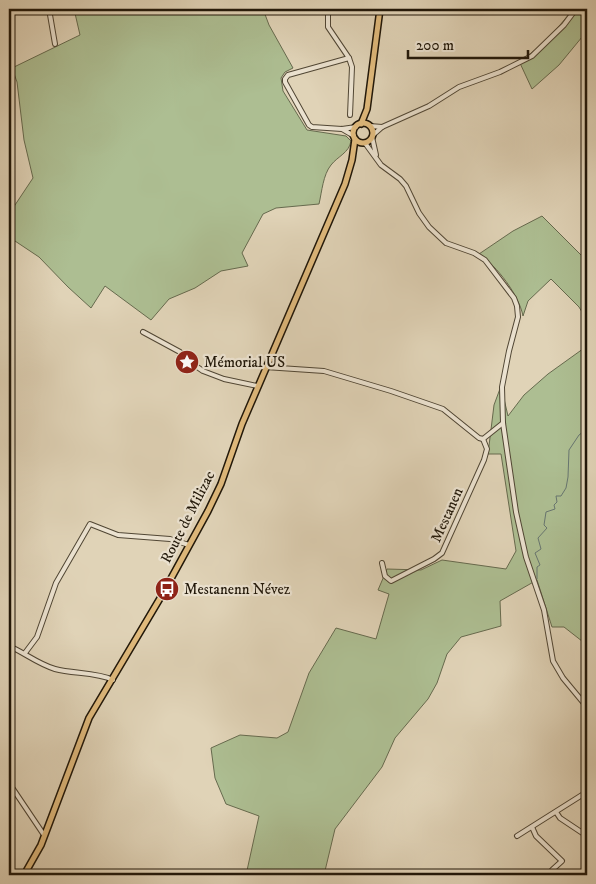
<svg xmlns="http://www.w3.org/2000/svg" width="596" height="884" viewBox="0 0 596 884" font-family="'IM FELL DW Pica',serif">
<rect width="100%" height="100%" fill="#e0d3b7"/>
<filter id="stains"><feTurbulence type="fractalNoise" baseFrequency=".004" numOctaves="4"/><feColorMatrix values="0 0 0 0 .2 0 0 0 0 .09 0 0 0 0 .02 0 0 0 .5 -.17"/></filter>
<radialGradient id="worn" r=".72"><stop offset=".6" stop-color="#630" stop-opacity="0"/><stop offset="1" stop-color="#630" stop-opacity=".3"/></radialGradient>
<g fill="#adbe92" stroke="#666a4e">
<path d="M74 9H263L269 25 293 68 285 72 281 78 283 91 307 130 346 136 351 141C349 153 338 156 331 165 323 175 322 191 319 204L276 208 263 214 242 253 248 266 221 271 195 288 169 299 151 320 105 286 91 308 68 287 39 257 9 237V214L33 178 24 140 17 82 12 68 80 35Z"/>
<path d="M573 9 587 19V31L559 65 532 89 519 61C541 49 558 28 573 9Z"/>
<path d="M542 216 581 255 587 257V320L579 307 551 279 528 301 523 316C519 295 497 266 479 254L513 231Z"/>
<polygon points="587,346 587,645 564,627 552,627 537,580 500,601 501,626 461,637 447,654 437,683 428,699 395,738 382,767 335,829 324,875 246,875 259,816 226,804 215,778 211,748 240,735 277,738 288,732 309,673 336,628 376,639 389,594 378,590 387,569 421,570 442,560 506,569 516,551 501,454 488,454 494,405 501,386 508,416 524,395 548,374"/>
</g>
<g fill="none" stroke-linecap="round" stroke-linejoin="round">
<polyline stroke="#677671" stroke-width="1" points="537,579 537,567 540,565 535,553 541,549 538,538 547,528 544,525 546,512 555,509 554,505 557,502 556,496 561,496 566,488 568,477 569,450 579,435 587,429"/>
<g stroke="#504634" stroke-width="6">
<g id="minor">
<polyline points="49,9 55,44"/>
<polyline points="328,9 328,27 349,58 288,75 285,79 285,82 309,125 312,127 342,129 356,127"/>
<polyline points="349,58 352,67 350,115"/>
<polyline points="370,126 382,127"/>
<polyline points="342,129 354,136"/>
<polyline points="373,135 382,127 429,106 459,87 500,72 532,56 564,25 576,9"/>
<polyline points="372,137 376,155"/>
<polyline points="365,143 381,165 400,179 406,186 419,213 429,227 446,243 474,253 485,260 514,298 517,306 518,317 509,351 502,387 503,423 516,512 526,557 544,610 553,661 563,678 587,707"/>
<polyline points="143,332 180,352 190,362 203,371 224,379 257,386"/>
<polyline points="265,367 324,371 391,391 443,409 479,438 483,439"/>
<polyline points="483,439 503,423"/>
<polyline points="382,563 385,576 391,581 434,559 442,553 484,460 487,449 483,439"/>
<path d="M9 646C25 653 38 664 55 669 73 674 96 672 113 680"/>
<polyline points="25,653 37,637 56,583 90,524 118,535 170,539 189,545"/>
<polyline points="9,783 44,835"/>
<polyline points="556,812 560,818 587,836"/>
<polyline points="532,827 536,836 562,861 552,870"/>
<polyline points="517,836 582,795 587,795"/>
</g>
</g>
<g stroke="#201709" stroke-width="8">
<g id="major">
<circle cx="363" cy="133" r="10"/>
<polyline points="361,124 367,109 380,9"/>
<polyline points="24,875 41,845 89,718 162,595 208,511 221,484 242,424 345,184 352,160 355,139"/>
</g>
</g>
<use href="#minor" stroke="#ebe2d0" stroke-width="4"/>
<use href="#major" stroke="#e0ba7c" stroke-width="5"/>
</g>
<defs>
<g id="sight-disc" transform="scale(1.25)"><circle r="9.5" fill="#8f2418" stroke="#ebe2d0"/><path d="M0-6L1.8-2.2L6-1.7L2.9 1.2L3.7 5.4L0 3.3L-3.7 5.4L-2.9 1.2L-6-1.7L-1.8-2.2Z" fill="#fff"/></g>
<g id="bus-disc" transform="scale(1.25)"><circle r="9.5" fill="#8f2418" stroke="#ebe2d0"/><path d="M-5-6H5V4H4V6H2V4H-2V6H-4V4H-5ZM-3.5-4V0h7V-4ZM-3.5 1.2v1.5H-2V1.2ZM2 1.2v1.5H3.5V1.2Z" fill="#fff"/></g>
</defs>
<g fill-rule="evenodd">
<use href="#sight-disc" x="187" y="362"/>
<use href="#bus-disc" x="167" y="589"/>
</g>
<g text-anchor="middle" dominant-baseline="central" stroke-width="4.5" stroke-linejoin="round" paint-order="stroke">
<g font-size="15" fill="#201709" stroke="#ebe2d0" text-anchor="start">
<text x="204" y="362">Mémorial US</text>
<text x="184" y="589">Mestanenn Névez</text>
</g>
<g font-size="15" fill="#201709" stroke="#ebe2d0">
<text transform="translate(447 515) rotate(-66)">Mestanen</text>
<text transform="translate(188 517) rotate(-63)">Route de Milizac</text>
</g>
</g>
<rect width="596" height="884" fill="none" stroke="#e0d3b7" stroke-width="30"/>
<rect x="10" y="10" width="576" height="864" fill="none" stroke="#201709" stroke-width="2.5"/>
<rect x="15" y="15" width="566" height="854" fill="none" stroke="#201709"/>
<path d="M408 50v8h120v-8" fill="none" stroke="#201709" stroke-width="2.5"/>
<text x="416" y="50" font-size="15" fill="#201709" stroke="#ebe2d0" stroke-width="4" paint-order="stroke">200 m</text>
<rect width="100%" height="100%" filter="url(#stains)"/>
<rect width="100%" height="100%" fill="url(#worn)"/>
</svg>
